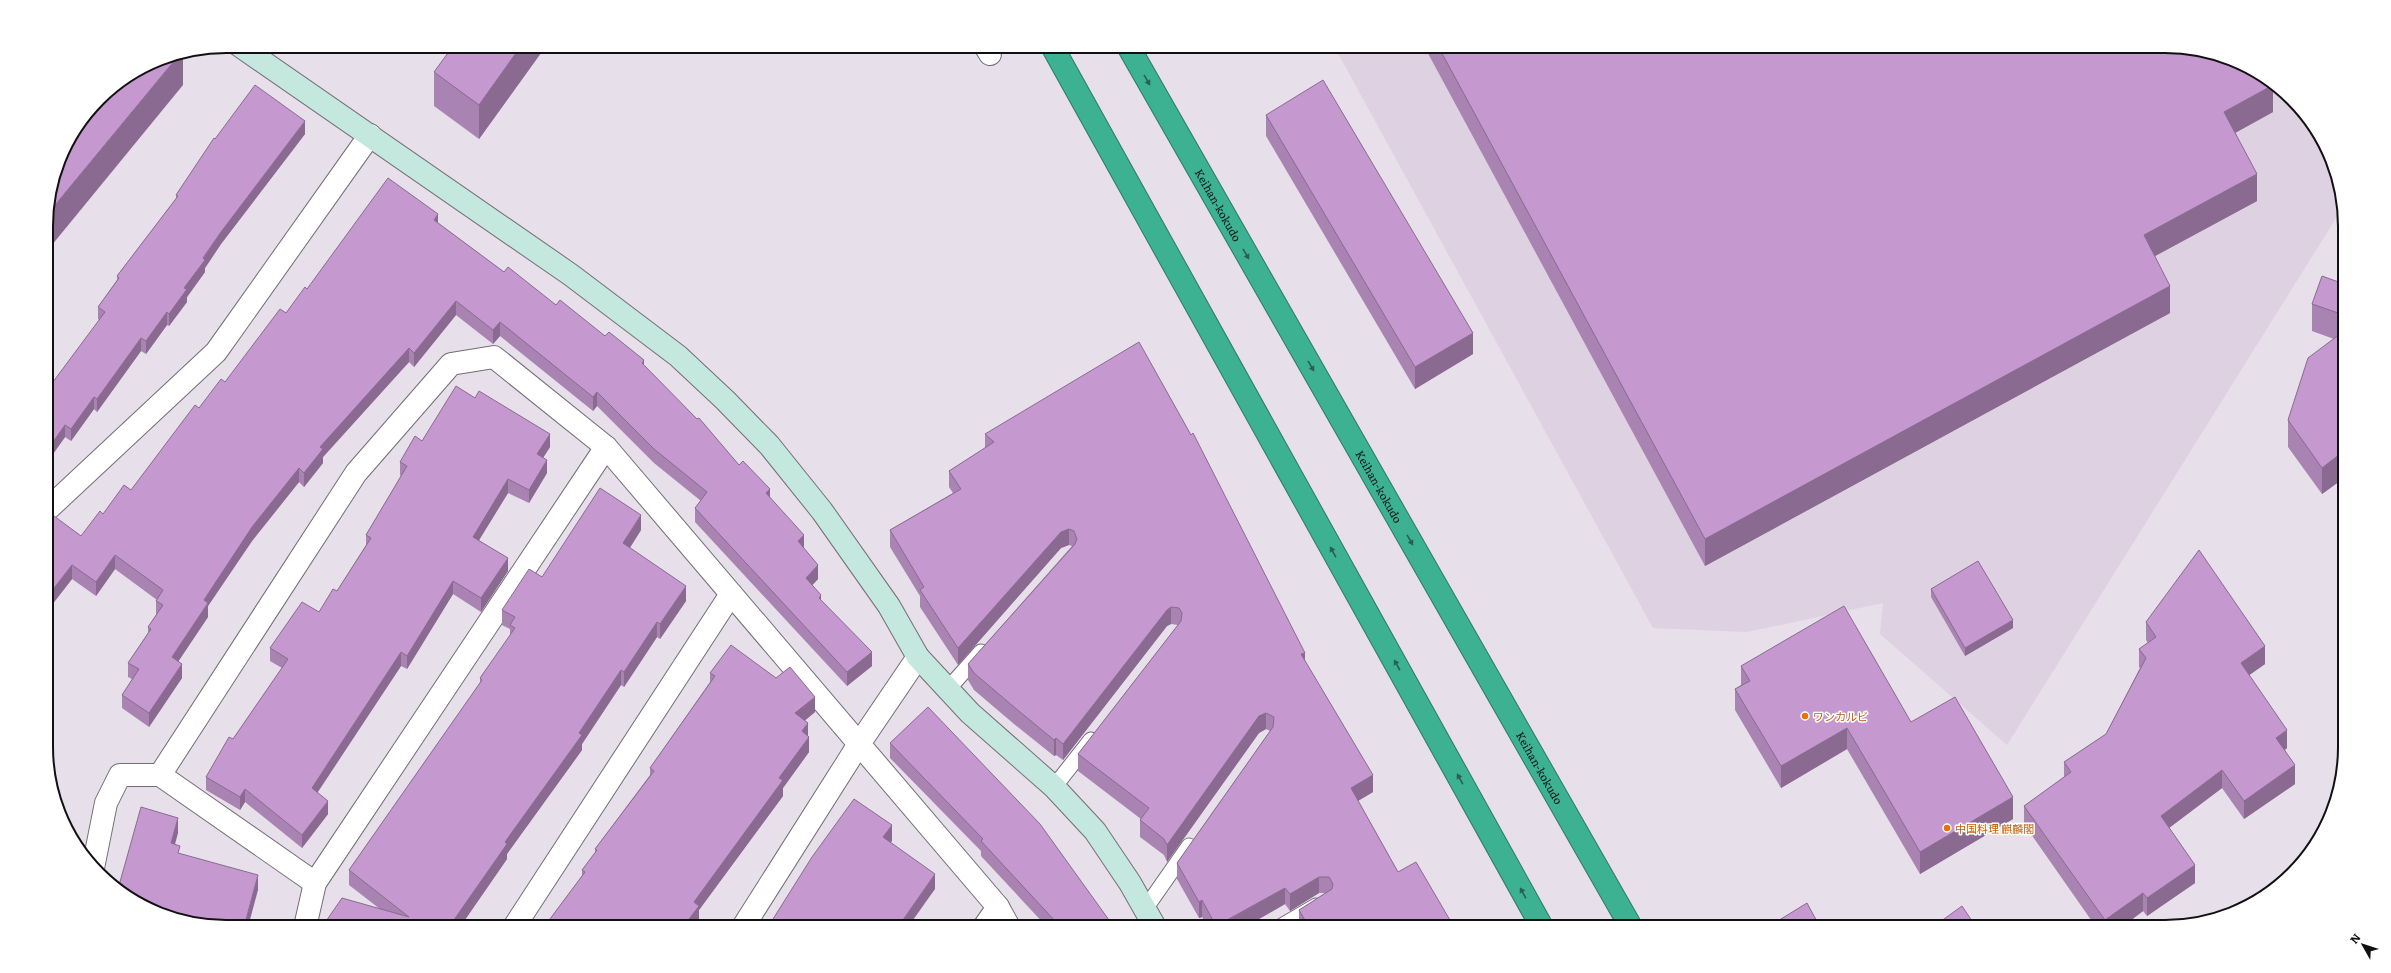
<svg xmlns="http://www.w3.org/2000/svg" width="2391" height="973" viewBox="0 0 2391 973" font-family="Literata,'Noto Sans JP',serif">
<rect width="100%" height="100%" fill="#e7dfe9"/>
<polygon fill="#ded1e1" points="1334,46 2165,46 2223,56 2274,83 2308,116 2331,157 2343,207 2007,745 1880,634 1883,603 1747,632 1653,628"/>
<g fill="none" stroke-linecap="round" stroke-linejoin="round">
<g stroke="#746d76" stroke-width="17">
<g id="lane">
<polyline points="948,689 981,652"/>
<polyline points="1054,787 1091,740"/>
<polyline points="1145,909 1189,846"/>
<polyline points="1280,927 1316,906"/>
</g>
</g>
<g stroke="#746d76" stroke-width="24">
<g id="street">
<polyline points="985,46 990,54"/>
<polyline points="48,509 216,352 370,135"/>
<polyline points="160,775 356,473 451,364 494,357 606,447 998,907 1009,927"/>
<polyline points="93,868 106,803 120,775 160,775 315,883"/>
<polyline points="305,927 315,883 606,447"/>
<polyline points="514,927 731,594"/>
<polyline points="743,927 859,744 918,657"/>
<polyline points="984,927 998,907"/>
</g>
</g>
<g stroke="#746d76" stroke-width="24">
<polyline id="secondary" points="240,46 571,275 678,356 725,400 769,445 822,511 889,606 918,657 970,713 1054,787 1095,831 1130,883 1155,927"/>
</g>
<g stroke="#2e7966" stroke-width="24">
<g id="highway">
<polyline points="1052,46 1542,927"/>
<path id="s1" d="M1128 46 1631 927"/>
</g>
</g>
<use href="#lane" stroke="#fff" stroke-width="15"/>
<use href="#street" stroke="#fff" stroke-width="22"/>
<use href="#secondary" stroke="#c4e8de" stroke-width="22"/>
<use href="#highway" stroke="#3cb292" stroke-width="22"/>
</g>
<g fill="#a983b2">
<polygon points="546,46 479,139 434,106 434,72"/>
<polygon points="1424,46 2165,46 2273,112 2235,133 2257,201 2155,256 2170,313 1705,566"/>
<polygon points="1266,115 1473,354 1415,389 1266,136"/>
<polygon points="305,134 221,244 205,268 205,272 187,297 187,302 169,326 167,325 146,354 141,351 97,412 94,409 71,441 65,437 48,461 99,320 98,319 98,307 117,280 117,276 176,199 176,195 215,139"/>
<polygon points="438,223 504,272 556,305 605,336 644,366 770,498 804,549 818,579 812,585 821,601 872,666 847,686 695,522 695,508 701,501 654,463 597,406 593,411 500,336 493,344 456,315 414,367 409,362 323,457 323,463 304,487 299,482 252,541 208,606 208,617 178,661 182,678 149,727 122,708 122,695 132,679 128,677 128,663 148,633 148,627 156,615 156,601 157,600 115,569 96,596 72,579 51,606 48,604 48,516 81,536 103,514 131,490 199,408 225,382 286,313 307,289"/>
<polygon points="2344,284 2344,478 2322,494 2288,447 2288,420 2334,339 2312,331 2312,304"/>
<polygon points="985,434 1305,661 1373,792 1358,801 1398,872 1454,927 1299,927 1299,910 1325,893 1319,893 1290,911 1285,904 1245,927 1208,927 1202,917 1199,918 1177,879 1177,863 1270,731 1266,729 1259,733 1167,862 1164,855 1140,837 1140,820 1141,819 1078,771 1078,754 1178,625 1171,624 1167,626 1063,760 1056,755 1054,756 1014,724 974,690 968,680 968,664 1072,546 1069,545 1061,548 958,665 920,607 920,596 890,547 890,530 953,493 949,487 949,471 985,448"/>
<polygon points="422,441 550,447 543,458 547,473 529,503 508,493 479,540 508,571 481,612 453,594 407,669 401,666 317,792 328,814 302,848 245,802 240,810 206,790 206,777 233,739 282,668 270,661 270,648 319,612 337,591 366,545 366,535 401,476 400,475 400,462"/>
<polygon points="641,530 630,548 686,601 660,639 657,637 624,687 621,685 582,744 582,750 507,854 507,859 460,927 322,927 380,909 349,885 349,870 480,683 480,678 510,636 510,629 502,625 502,610 542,577"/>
<polygon points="1931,589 2013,628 1965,656 1931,597"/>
<polygon points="2146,622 2265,664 2249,675 2287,748 2285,750 2295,784 2244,819 2222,788 2169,828 2195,883 2147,916 2143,911 2122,927 2096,927 2024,824 2024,806 2064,777 2064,762 2106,734 2140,668 2139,667 2139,649 2148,643 2146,640"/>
<polygon points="1741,666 1911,722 2013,819 1920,874 1847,749 1781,788 1735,710 1735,689 1741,685"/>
<polygon points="710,673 815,712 805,720 808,736 809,752 783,788 783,796 699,910 699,922 695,927 544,927 582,876 582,870 595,854 595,849 650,775 650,768 710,682"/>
<polygon points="890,743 1114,927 1047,927 981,856 981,851 890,758"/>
</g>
<g fill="#8a6a91">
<polygon points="521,46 546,46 479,139 479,105"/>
<polygon points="179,55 183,55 183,85 47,251 46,216"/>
<polygon points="2273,85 2273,112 2224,139 2224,112"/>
<polygon points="305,121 305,134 221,244 205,268 205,272 187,297 187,302 169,326 169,314 184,288 221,232"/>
<polygon points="2257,174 2257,201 2144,262 2144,235"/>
<polygon points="438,214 438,228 434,220"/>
<polygon points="2170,286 2170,313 1705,566 1705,539"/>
<polygon points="456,301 456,315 414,367 414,353"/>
<polygon points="167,312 167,325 146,354 146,341"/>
<polygon points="500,322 500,336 493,344 493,330"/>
<polygon points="1473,333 1473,354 1415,389 1415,367"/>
<polygon points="141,338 141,351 97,412 97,399"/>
<polygon points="409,348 409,362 323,457 323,463 304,487 304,473 320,447"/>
<polygon points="644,360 644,374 642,363"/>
<polygon points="597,392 597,406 593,411 593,397"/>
<polygon points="94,397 94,409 71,441 71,429"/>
<polygon points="65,425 65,437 48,461 48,449"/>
<polygon points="550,434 550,447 537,467 537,454"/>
<polygon points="2344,451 2344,478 2322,494 2322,468"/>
<polygon points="547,460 547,473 529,503 529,490"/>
<polygon points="299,468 299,482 252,541 208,606 208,617 172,671 172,657 204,600 252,527"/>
<polygon points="508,479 508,493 473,550 473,537"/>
<polygon points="770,489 770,503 766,493"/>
<polygon points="641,515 641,530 623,558 623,543"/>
<polygon points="1069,529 1069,545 1061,548 958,665 958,648 1061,532"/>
<polygon points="804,535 804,549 798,541"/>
<polygon points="115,555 115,569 96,596 96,582"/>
<polygon points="508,558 508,571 481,612 481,598"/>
<polygon points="72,565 72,579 51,606 51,592"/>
<polygon points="818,565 818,579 806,592 806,578"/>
<polygon points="453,581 453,594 407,669 407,656"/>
<polygon points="686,586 686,601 660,639 660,624"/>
<polygon points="821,595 821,609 819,598"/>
<polygon points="1171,607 1171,624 1167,626 1063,760 1063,744 1167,610"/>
<polygon points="2013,620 2013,628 1965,656 1965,648"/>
<polygon points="657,622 657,637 624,687 624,672"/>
<polygon points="2265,646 2265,664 2241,681 2241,663"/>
<polygon points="401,652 401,666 312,801 312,788"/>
<polygon points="872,652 872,666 847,686 847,672"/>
<polygon points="1305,653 1305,669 1301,654"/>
<polygon points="182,664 182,678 149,727 149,713"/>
<polygon points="621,670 621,685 582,744 582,750 507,854 507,859 460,927 449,927 505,842"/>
<polygon points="815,697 815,712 795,729 795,713"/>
<polygon points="1266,713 1266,729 1259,733 1167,862 1167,845 1259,716"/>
<polygon points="808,723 808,738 802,731"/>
<polygon points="1847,728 1847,749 1781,788 1781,766"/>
<polygon points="2287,730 2287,748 2276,756 2276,738"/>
<polygon points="809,737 809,752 783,788 783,796 699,910 699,922 695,927 683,927 694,902 779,778"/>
<polygon points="1056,738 1056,755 1054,756 1054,740"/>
<polygon points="2295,765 2295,784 2244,819 2244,801"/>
<polygon points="2222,770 2222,788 2161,834 2161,816"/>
<polygon points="1373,775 1373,792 1351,805 1351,788"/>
<polygon points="245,789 245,802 240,810 240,797"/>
<polygon points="2013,797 2013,819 1920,874 1920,852"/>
<polygon points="328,801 328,814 302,848 302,835"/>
<polygon points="178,818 178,833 171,859 171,843"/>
<polygon points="892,825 892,841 883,853 883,837"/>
<polygon points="2195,865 2195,883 2147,916 2147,898"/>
<polygon points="935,874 935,889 908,927 898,927"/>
<polygon points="258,875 258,890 248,927 244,927"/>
<polygon points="1319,877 1319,893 1290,911 1290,894"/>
<polygon points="1285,888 1285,904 1245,927 1216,927"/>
<polygon points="2143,893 2143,911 2122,927 2105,927 2105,920"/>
<polygon points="1202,900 1202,917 1199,918 1199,902"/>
</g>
<g fill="#c598cf" stroke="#8a6a91">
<polygon points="453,46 521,46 479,105 434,72"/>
<polygon points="1438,46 2165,46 2223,56 2272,82 2273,85 2224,112 2257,174 2144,235 2170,286 1705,539"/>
<polygon points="179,55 46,216 46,214 65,147 107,91 158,60"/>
<polygon points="1323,80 1473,333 1415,367 1266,115"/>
<polygon points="255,85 305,121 221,232 203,258 205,260 184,288 187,289 169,314 167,312 146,341 141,338 97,399 94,397 71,429 65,425 48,449 47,390 105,312 98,307 119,278 117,276 178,196 176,195 214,138 215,139"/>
<polygon points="388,178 438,214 434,220 504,272 508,267 556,305 560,300 605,336 609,332 644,360 642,363 697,419 699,418 739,465 743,461 770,489 766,493 804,535 798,541 818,565 806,578 821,595 819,598 872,652 847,672 695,508 707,492 654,449 597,392 593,397 500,322 493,330 456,301 414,353 409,348 320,447 323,449 304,473 299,468 252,527 204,600 208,603 172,657 182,664 149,713 122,695 139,669 128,663 151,629 148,627 163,605 156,601 163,590 115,555 96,582 72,565 51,592 48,590 48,516 50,513 81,536 100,511 103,514 124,485 131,490 195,405 199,408 221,379 225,382 280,309 286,313 305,287 307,289"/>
<polygon points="2322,276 2344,284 2344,315 2312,304"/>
<polygon points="2344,331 2344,451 2322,468 2288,420 2308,358"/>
<polygon points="1139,342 1191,435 1193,433 1305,653 1301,654 1373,775 1351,788 1398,872 1416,862 1454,927 1309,927 1299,910 1332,889 1333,884 1329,877 1319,877 1290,894 1285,888 1216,926 1202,900 1199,902 1177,863 1273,727 1274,717 1266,713 1259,716 1167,845 1164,839 1140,820 1149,808 1078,754 1181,621 1182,613 1179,608 1171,607 1167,610 1063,744 1056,738 1054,740 1014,707 974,673 968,664 1075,544 1077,539 1074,531 1069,529 1061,532 958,648 920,590 924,587 890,530 961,489 949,471 994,442 985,434"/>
<polygon points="456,386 475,398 479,391 550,434 537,454 547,460 529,490 508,479 473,537 508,558 481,598 453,581 407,656 401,652 312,788 328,801 302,835 245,789 240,797 206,777 229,737 233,739 288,659 270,648 302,602 319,612 333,589 337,591 371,538 366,535 407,466 400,462 415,436 422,441"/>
<polygon points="600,488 641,515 623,543 686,586 660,624 657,622 624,672 621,670 579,733 582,735 505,842 507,844 449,927 322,927 342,898 409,917 349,870 482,680 480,678 515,628 510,625 515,617 502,610 529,569 542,577"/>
<polygon points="2199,550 2265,646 2241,663 2287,730 2276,738 2295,765 2244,801 2222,770 2161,816 2195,865 2147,898 2143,893 2105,920 2024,806 2071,772 2064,762 2106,734 2146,658 2139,649 2156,637 2146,622"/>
<polygon points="1978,561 2013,620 1965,648 1931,589"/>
<polygon points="1844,606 1911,722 1955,697 2013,797 1920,852 1847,728 1781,766 1735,689 1750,681 1741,666"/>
<polygon points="731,645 776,678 790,667 815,697 795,713 808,723 802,731 809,737 779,778 783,780 694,902 699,906 683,927 544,927 585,872 582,870 597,850 595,849 654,771 650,768 715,676 710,673"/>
<polygon points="928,707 1040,824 1114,927 1051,927 1051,926 1055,921 981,841 983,839 890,743"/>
<polygon points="854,799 892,825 883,837 935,874 898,927 768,927 812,857"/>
<polygon points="141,807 178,818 171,843 180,846 178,853 258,875 244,927 226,927 168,917 126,896 118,889"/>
<polygon points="1807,903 1820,927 1768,927"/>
<polygon points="1962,906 1976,927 1933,927"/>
</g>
<defs><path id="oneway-solid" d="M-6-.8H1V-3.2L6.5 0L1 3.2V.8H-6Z"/></defs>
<g fill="#286152">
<use href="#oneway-solid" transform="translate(1147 80) rotate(60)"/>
<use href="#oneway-solid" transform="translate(1246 254) rotate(60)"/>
<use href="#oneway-solid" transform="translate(1311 366) rotate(60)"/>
<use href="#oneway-solid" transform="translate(1410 540) rotate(60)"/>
<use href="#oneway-solid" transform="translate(1333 552) rotate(-119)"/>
<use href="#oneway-solid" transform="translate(1397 665) rotate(-119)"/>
<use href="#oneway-solid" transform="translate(1460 779) rotate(-119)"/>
<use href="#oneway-solid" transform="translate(1523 893) rotate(-119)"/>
</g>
<g fill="#e8710a" stroke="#fff" stroke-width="1.5">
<circle cx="1805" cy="716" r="4"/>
<circle cx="1947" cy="828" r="4"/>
</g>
<g text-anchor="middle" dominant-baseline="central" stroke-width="3" stroke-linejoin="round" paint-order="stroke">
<g font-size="11" fill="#131013" stroke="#fff">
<text stroke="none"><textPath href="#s1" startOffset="183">Keihan-kokudo</textPath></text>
<text stroke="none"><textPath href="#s1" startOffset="507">Keihan-kokudo</textPath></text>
<text stroke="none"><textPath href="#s1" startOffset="831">Keihan-kokudo</textPath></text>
</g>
<g font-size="11" fill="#c56008" stroke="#fff" text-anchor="start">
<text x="1813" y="716">ワンカルビ</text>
<text x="1955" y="828">中国料理 麒麟閣</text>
</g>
</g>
<path d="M0 0H2391V973H0ZM226 53H2165A173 173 0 0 1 2338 226V747A173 173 0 0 1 2165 920H226A173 173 0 0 1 53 747V226A173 173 0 0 1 226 53Z" fill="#fff" fill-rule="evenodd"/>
<path fill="none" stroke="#131013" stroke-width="2" d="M226 53H2165A173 173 0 0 1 2338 226V747A173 173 0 0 1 2165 920H226A173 173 0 0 1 53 747V226A173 173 0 0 1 226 53Z"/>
<g transform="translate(2363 945) rotate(309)" stroke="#ffffff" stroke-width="3" paint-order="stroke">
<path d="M0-3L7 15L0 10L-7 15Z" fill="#131013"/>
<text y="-6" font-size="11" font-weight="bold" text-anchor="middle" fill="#131013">N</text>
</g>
</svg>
